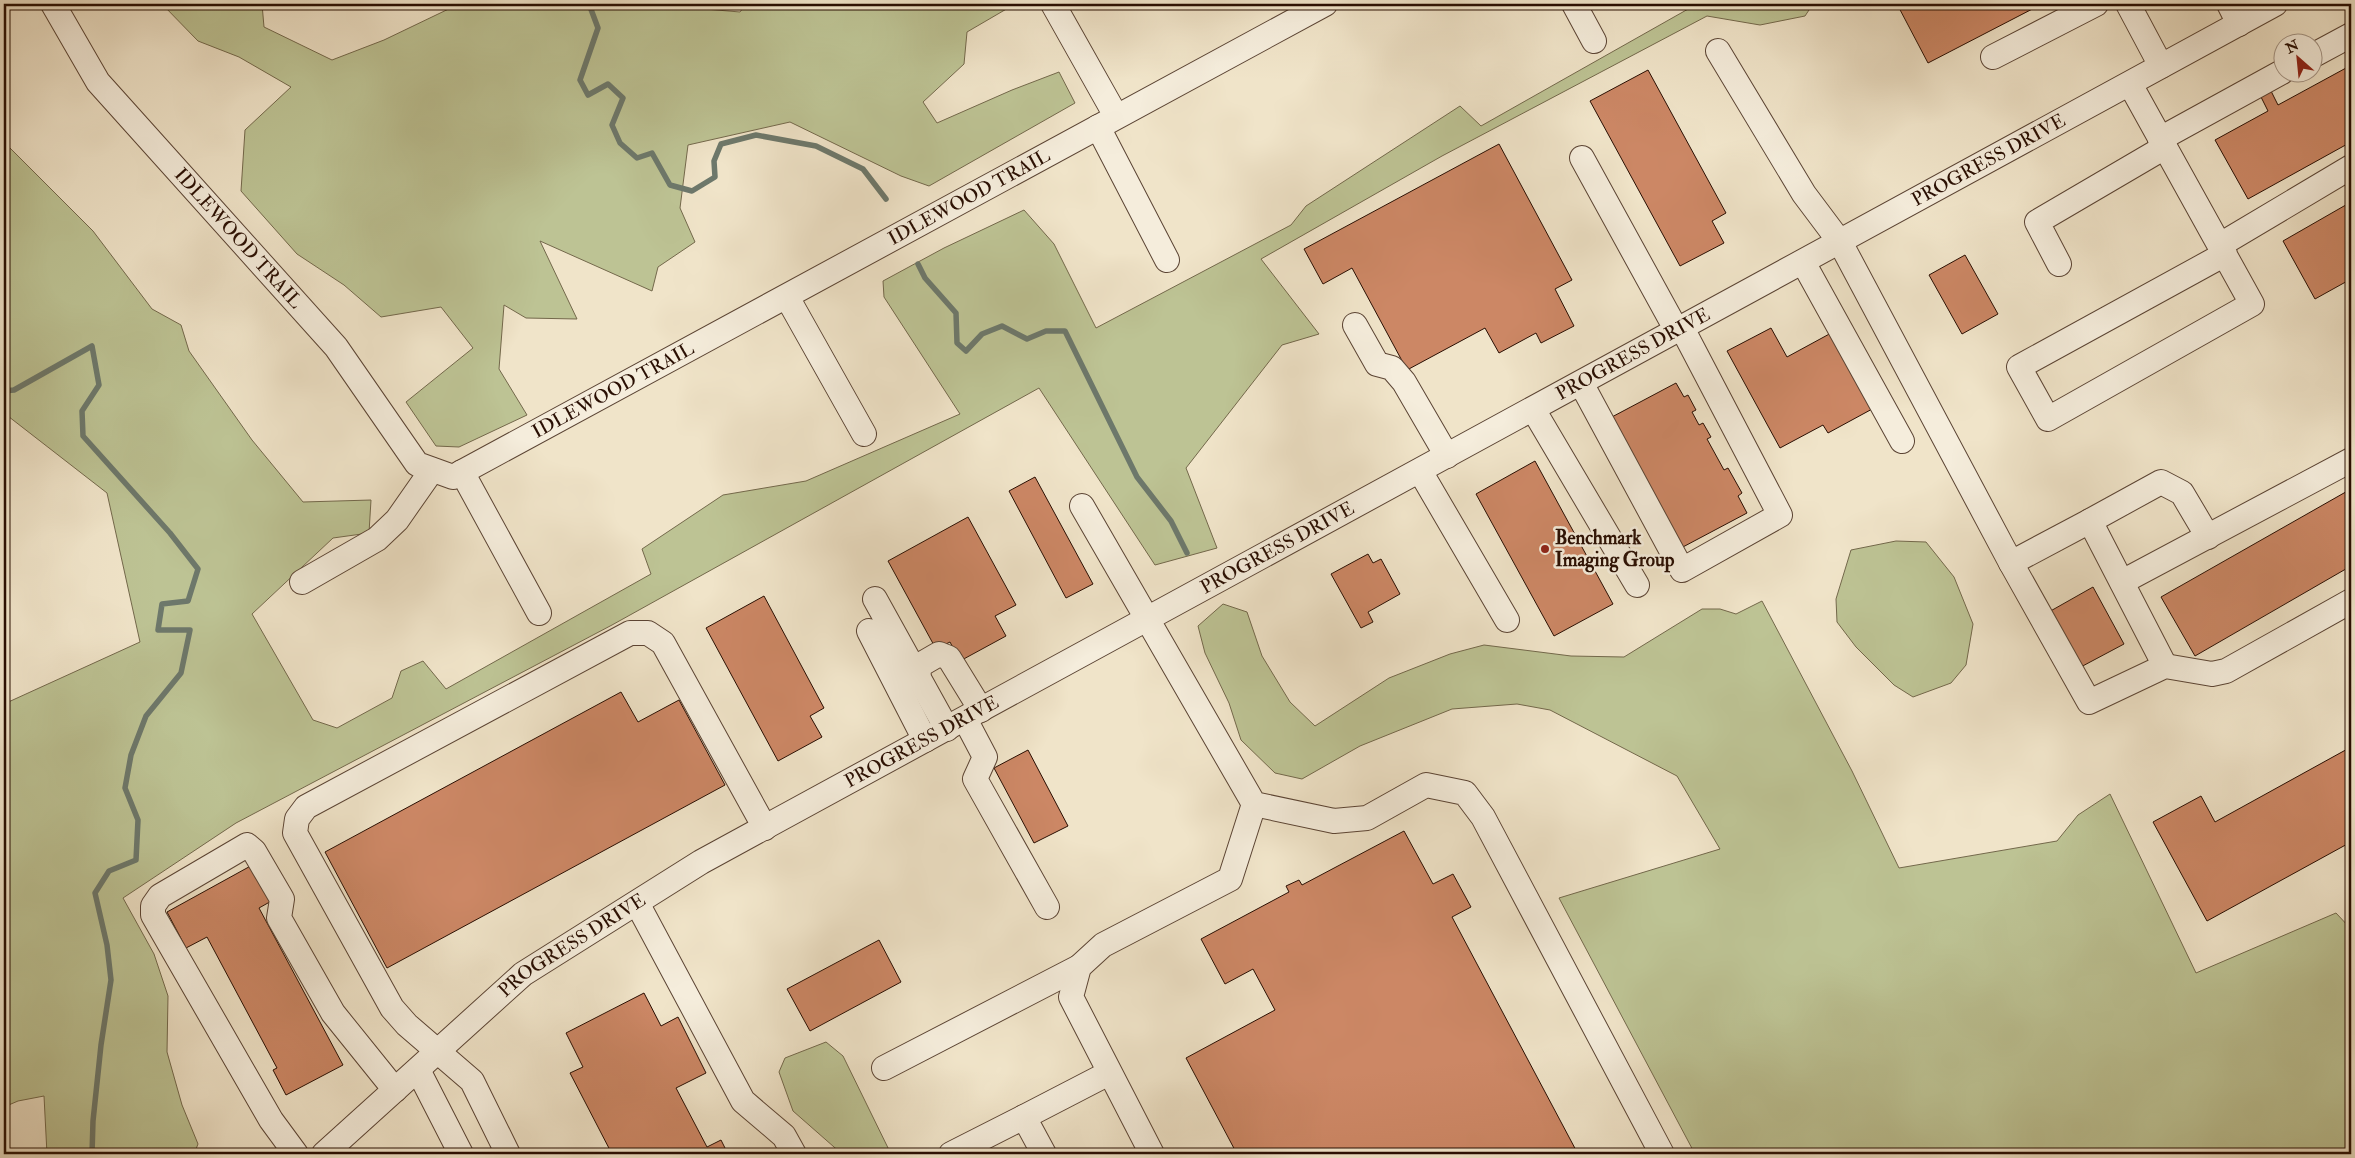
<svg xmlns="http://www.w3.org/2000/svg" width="2355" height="1158" viewBox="0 0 2355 1158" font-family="'IM FELL Double Pica',serif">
<rect width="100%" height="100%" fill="#f0e4c9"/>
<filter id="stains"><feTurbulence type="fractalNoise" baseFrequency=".004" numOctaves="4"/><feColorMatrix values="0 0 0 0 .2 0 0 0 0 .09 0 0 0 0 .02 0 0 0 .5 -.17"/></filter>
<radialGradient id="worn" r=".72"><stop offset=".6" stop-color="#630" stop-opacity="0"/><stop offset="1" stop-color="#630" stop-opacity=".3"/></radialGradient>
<g fill="#bdc394" stroke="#73684b">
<polygon points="162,4 262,4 264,27 332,60 384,40 459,4 695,4 705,9 740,12 746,4 1015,4 967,32 964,64 923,102 937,123 1012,90 1059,72 1075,103 929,186 901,176 790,122 688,145 680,208 695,242 658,267 652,291 540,241 577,319 526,318 504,305 499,369 527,415 459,447 436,446 406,402 473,348 441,307 381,317 344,285 297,254 241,191 245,130 291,87 239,57 198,41"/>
<polygon points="1697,4 1813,4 1805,16 1760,25 1707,16 1442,156 1261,259 1319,334 1282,345 1186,468 1217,548 1155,565 1039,388 612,625 236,823 123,898 154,954 168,996 167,1052 182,1105 198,1144 194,1154 47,1154 44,1096 18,1101 4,1107 4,704 140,642 107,493 4,413 4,142 93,231 152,309 181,325 189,351 252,440 303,502 371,500 369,533 333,538 252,614 313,720 337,728 392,698 401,671 423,661 446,689 651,574 642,549 723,495 806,481 960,414 884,297 883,281 944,248 1024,210 1054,244 1096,328 1291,225 1306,206 1460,106 1481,126"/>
<polygon points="1896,541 1926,542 1954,577 1973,624 1966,665 1951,683 1913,697 1894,685 1856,647 1837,622 1836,599 1851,550"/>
<polygon points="1762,601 1852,771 1899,868 2057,841 2078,815 2110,794 2196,973 2336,913 2351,929 2351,1154 1695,1154 1559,898 1720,849 1677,776 1550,710 1517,704 1452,709 1360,746 1302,779 1275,773 1241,740 1229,703 1205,653 1198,626 1223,604 1247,612 1262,656 1290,702 1315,726 1389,678 1450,654 1484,645 1571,656 1624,657 1702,609 1720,609 1736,614"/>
<polygon points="826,1042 843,1056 891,1154 842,1154 793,1111 779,1072 785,1058"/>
</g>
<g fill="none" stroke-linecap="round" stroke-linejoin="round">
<g stroke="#6d786b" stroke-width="5.5">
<polyline points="589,4 598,28 580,80 588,95 608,84 623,98 612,125 620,143 637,158 652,153 670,185 692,191 715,177 714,161 721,144 756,135 816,146 863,169 886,199"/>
<polyline points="918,264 925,278 956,313 957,343 966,351 982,334 1002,326 1027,339 1046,331 1065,331 1137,477 1171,521 1187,553"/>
<polyline points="4,391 14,390 92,346 99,385 82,411 83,436 170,533 198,569 188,601 162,604 158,630 190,630 181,673 146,716 131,755 125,788 138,820 136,860 109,871 95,893 107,945 111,980 101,1045 93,1121 92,1154"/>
</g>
</g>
<g fill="#cc8765" stroke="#290e02">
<polygon points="1897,4 2042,4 1928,63"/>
<polygon points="2346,68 2351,77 2351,142 2248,199 2215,140 2268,111 2261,97 2271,91 2278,105"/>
<polygon points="1648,70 1726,213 1712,221 1724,243 1680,266 1590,101"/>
<polygon points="1499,144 1572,280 1555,289 1574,326 1541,343 1536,333 1499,353 1485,328 1407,370 1352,268 1323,284 1304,249"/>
<polygon points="2351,202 2351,279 2315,299 2283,241"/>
<polygon points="1965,255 1998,314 1962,334 1929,275"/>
<polygon points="1771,328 1787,357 1833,332 1874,408 1828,433 1823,425 1780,448 1727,351"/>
<polygon points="1676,383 1684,397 1688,395 1696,410 1692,412 1699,425 1703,423 1711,437 1707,439 1724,470 1728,468 1742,493 1738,496 1747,513 1681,548 1610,418"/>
<polygon points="1535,461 1613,604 1554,636 1476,494"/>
<polygon points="1035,477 1093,584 1066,598 1009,491"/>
<polygon points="2351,489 2351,566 2195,656 2161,597"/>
<polygon points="968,517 1016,605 995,616 1006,636 960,661 950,642 936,649 888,561"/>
<polygon points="1368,554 1373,563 1381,559 1400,594 1368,612 1373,622 1361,628 1331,574"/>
<polygon points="2093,587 2124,644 2077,669 2047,613"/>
<polygon points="764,596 824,708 810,716 822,737 778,761 706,628"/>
<polygon points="621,692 638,722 679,700 725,785 387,968 325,852"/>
<polygon points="2351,747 2351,842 2207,921 2153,822 2201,796 2215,822"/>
<polygon points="1028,750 1068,826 1034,843 994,768"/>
<polygon points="1404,831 1433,884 1453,874 1471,907 1452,917 1578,1154 1237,1154 1186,1058 1275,1010 1253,969 1225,984 1201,939 1289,892 1286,886 1299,880 1302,885"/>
<polygon points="256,863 275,899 259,908 343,1065 286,1095 273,1070 277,1068 207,937 186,948 167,912"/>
<polygon points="879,940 901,982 810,1031 787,989"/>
<polygon points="644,993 661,1026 678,1017 706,1073 676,1088 707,1147 721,1140 728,1154 612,1154 570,1073 583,1067 566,1033"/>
</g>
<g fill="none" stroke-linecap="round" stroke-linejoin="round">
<g stroke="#5b4434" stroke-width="26">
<g id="minor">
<path id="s1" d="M53 4 98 82 336 347 417 464 453 477 1325 4"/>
<polyline points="1053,4 1116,116"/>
<polyline points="1574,4 1594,41"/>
<polyline points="2128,4 2161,66"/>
<polyline points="2229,4 2239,24"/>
<polyline points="1718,51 1804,194 1840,242 2011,563 2089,702 2165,666 2212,674 2226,671 2351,601"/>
<polyline points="2312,56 2351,35"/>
<polyline points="1993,57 2096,4"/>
<polyline points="2130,84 2252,304 2048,419 2019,367 2225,254"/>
<polyline points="1098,127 1167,260"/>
<polyline points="2160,139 2282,72"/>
<polyline points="1582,158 1677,331"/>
<polyline points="2220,245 2351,167"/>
<polyline points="1803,262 1902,441"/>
<polyline points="2059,264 2037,222 2165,147"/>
<polyline points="787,297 864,434"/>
<polyline points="1355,325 1377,364 1392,368 1404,382 1447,456"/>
<polyline points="1581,383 1682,570 1780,515 1682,328"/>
<polyline points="1533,409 1637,585"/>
<polyline points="1420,471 1507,620"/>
<polyline points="462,472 539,613"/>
<polyline points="1082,506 1254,804 1334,821 1367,818 1426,785 1465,793 1483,817 1662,1154"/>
<polyline points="2090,521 2161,482 2182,493 2208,537"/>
<polyline points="2011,563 2090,521 2165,666"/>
<polyline points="302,582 377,539 397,520 432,470"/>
<polyline points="2122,582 2351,460"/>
<polyline points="875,599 947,729"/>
<polyline points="869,631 925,740"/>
<polyline points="918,676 920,665 939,654 949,658 981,710"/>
<polyline points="965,719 985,757 975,779 1047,907"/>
<polyline points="637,903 743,1101 784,1136 794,1154"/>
<polyline points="884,1068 1079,967"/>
<polyline points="418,1070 461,1154"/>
<polyline points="296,1154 271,1120 153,915 153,906 160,896 247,845 254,851 282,899 279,918 333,1013 395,1090"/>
<path id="s2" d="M324 1154 523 974 701 862 2275 4"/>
<polyline points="508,1154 472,1081 407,1025 392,1008 295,833 297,819 306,807 630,633 648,633 663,643 765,828"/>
<polyline points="951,1154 1024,1117"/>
<polyline points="1044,1154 1024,1117 1109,1073"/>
<polyline points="1152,1154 1071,997 1079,967 1103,945 1230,879 1254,804"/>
</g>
</g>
<use href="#minor" stroke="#f5eddc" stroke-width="24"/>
</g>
<circle fill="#8f2418" stroke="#f5eddc" stroke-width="2" cx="1545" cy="549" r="5"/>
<g text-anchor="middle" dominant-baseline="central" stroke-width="5" stroke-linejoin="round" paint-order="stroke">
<g font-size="19" fill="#290e02" stroke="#f5eddc">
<text stroke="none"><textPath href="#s2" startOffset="1945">PROGRESS DRIVE</textPath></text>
<text stroke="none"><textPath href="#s1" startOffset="1214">IDLEWOOD TRAIL</textPath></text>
<text stroke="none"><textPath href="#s1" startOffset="300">IDLEWOOD TRAIL</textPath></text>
<text stroke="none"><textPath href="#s2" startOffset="1540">PROGRESS DRIVE</textPath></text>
<text stroke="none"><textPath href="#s1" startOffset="809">IDLEWOOD TRAIL</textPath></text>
<text stroke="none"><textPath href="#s2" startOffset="1135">PROGRESS DRIVE</textPath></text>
<text stroke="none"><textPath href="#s2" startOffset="730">PROGRESS DRIVE</textPath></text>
<text stroke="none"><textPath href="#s2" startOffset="325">PROGRESS DRIVE</textPath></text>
</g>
<g font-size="19" font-weight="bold" fill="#290e02" stroke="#f5eddc" text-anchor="start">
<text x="1555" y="538">Benchmark<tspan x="1555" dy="22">Imaging Group</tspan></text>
</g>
</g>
<rect width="2355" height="1158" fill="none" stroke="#f0e4c9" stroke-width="20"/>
<rect x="5" y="5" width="2345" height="1148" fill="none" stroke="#290e02" stroke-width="2.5"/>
<rect x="10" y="10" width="2335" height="1138" fill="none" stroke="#290e02"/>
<g transform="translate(2298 58) rotate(333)"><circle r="24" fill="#f5eddc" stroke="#a39485"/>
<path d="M0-4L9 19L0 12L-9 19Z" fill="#8f2418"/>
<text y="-8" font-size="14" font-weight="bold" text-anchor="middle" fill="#290e02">N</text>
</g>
<rect width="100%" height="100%" filter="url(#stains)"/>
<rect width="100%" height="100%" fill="url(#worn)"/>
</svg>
